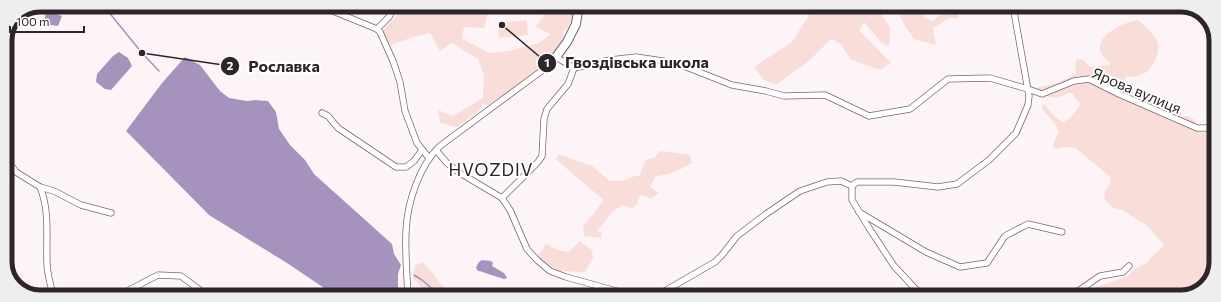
<svg xmlns="http://www.w3.org/2000/svg" width="1221" height="302" viewBox="0 0 1221 302" font-family="Commissioner,sans-serif">
<rect width="100%" height="100%" fill="#fdf4f8"/>
<g fill="#f9ddd8">
<path d="M426 5H490L484 28 464 27 462 39 490 53 508 51 539 43 551 34 535 27 543 17 544 5H574C571 20 577 20 564 31 563 35 563 40 562 43 552 67 509 91 488 105L482 104 480 110 457 127 448 125 440 122 438 110 453 116 483 98 484 75 478 59 452 43 440 51 430 33 413 37 391 45 382 32 397 15 411 14Z"/>
<polygon points="814,5 875,6 890,27 889,46 882,43 864,22 859,30 891,63 880,70 850,59 841,44 831,39 809,61 776,85 764,80 754,67 792,42 814,7"/>
<polygon points="895,6 916,6 925,18 933,21 942,12 941,6 958,6 958,18 950,18 933,28 936,45 914,39 905,26"/>
<polygon points="1207,17 1216,35 1216,53 1203,24 1205,18"/>
<polygon points="527,20 528,35 499,38 498,23"/>
<path d="M1138 20C1144 24 1156 36 1158 44 1160 55 1152 71 1141 75 1136 77 1130 77 1125 77V80L1133 88 1144 93 1169 110 1171 111 1173 109 1171 104V101L1176 102C1179 107 1180 112 1182 117L1188 116C1190 117 1194 119 1195 121 1197 126 1195 128 1199 132 1204 133 1211 131 1216 133L1215 269 1204 289 1181 297H1090L1096 287 1128 276 1134 269 1147 263 1153 255 1160 250 1163 246V243L1146 225 1122 210 1114 208 1107 203 1104 198 1105 192 1111 182 1110 177 1106 173 1075 148 1064 147 1059 149 1053 148 1054 142 1059 132 1056 125 1043 110 1042 108V105H1045C1051 111 1056 120 1064 122L1073 115 1081 103 1078 102 1072 93C1067 93 1066 94 1062 96 1051 100 1047 96 1038 91L1037 88C1047 86 1071 80 1076 72L1075 64 1077 59 1083 60 1090 67 1110 65V62C1082 43 1119 23 1138 20Z"/>
<path d="M660 151 690 155 692 163C680 170 670 175 656 176L650 187 659 193 651 199 641 195 638 198V203L632 209 623 205 613 211 597 231 601 232V238L584 236 583 227 604 200 576 177 556 159 559 154 592 166 610 181H622L635 176H639L646 160 655 157Z"/>
<polygon points="580,241 592,250 593,258 585,272 558,271 537,257 546,244 558,250 569,252"/>
<path d="M422 262C434 272 441 287 453 297H430L413 278 415 266Z"/>
</g>
<g fill="#a593be">
<polygon points="46,11 62,16 58,26 44,24"/>
<polygon points="119,52 128,58 132,66 111,90 105,89 96,82 97,74 113,56"/>
<polygon points="185,57 200,65 220,91 229,98 247,101 255,100 268,101 276,112 279,129 290,145 305,160 314,174 392,244 394,254 401,265 398,274 398,297 336,296 287,263 209,215 126,131 162,83"/>
<path d="M482 260 491 261 493 263 492 266 504 273 507 278 504 279C499 277 493 276 488 274 484 273 482 271 478 271L476 268C477 265 479 261 482 260Z"/>
</g>
<g fill="none" stroke-linecap="round" stroke-linejoin="round">
<g stroke="#a593be" stroke-width="1.5">
<polyline points="103,5 142,53 159,71"/>
<polyline points="414,275 422,280 442,297"/>
</g>
<g stroke="#79666f" stroke-width="7">
<g id="street">
<polyline points="318,5 377,29 380,32 393,61 400,82 405,111 417,143 429,158"/>
<polyline points="377,29 389,17 395,5"/>
<polyline points="322,113 328,116 338,128 396,167 406,167 414,161 422,150"/>
<polyline points="436,150 447,163 460,173 502,198 510,210 527,249 537,260 550,271 566,277 638,297"/>
<polyline points="5,157 16,172 40,187 54,191 81,205 111,213"/>
<polyline points="852,186 852,200 869,228 894,266 923,297"/>
<path d="M40 187C50 211 46 237 47 263 47 274 51 285 53 296"/>
<polyline points="502,198 538,162 542,156 544,119 547,109 568,84 574,68"/>
<polyline points="859,212 926,252 960,267 987,263 1005,236 1028,224 1062,232"/>
<polyline points="121,296 129,290 158,275 181,276 208,296"/>
<path d="M408 297C407 275 405 253 406 232 407 203 419 166 440 146L540 72 556 57 574 68 610 60 636 57 676 63 732 85 766 91 784 96 825 95 869 116 910 109 948 79 990 78 1028 89 1042 94 1074 81 1089 79 1119 94 1197 128H1216"/>
<polyline points="644,297 651,296 663,292 715,262 722,255 737,236 766,214 800,191 827,182 841,181 852,186 857,182 894,182 938,187 957,184 989,160 1016,133 1028,105 1029,96 1013,6"/>
<polyline points="1065,297 1074,294 1100,276 1123,272 1129,266"/>
</g>
</g>
<g stroke="#79666f" stroke-width="10">
<polyline id="secondary" points="556,57 567,42 576,24 579,5"/>
</g>
<use href="#street" stroke="#fff" stroke-width="5.5"/>
<use href="#secondary" stroke="#fff" stroke-width="8"/>
</g>
<g text-anchor="middle" dominant-baseline="central" stroke-width="4" stroke-linejoin="round" paint-order="stroke">
<g font-size="15" fill="#2d2529" stroke="#fff">
<text transform="translate(1137 90) rotate(23)">Ярова вулиця</text>
</g>
<g font-size="17" letter-spacing="1" fill="#2d2529" stroke="#fff">
<text x="491" y="169">HVOZDIV</text>
</g>
</g>
<path d="M0 0H1221V302H0ZM40 12H1181A28 28 0 0 1 1209 40V262A28 28 0 0 1 1181 290H40A28 28 0 0 1 12 262V40A28 28 0 0 1 40 12Z" fill="#eee" fill-rule="evenodd"/>
<path fill="none" stroke="#2d2529" stroke-width="5" d="M40 12H1181A28 28 0 0 1 1209 40V262A28 28 0 0 1 1181 290H40A28 28 0 0 1 12 262V40A28 28 0 0 1 40 12Z"/>
<path fill="none" stroke="#2d2529" stroke-width="1.5" d="M502 25L547 63M142 53L230 66"/>
<g fill="#2d2529" stroke="#fff" stroke-width="1.5">
<circle cx="502" cy="25" r="4"/>
<circle cx="142" cy="53" r="4"/>
<circle cx="547" cy="63" r="10"/>
<circle cx="230" cy="66" r="10"/>
</g>
<g font-size="12" text-anchor="middle" font-weight="bold" fill="#fff">
<text x="547" y="67">1</text>
<text x="230" y="70">2</text>
</g>
<g font-size="16" text-anchor="middle" font-weight="bold" fill="#2d2529" stroke="#fff" stroke-width="4" stroke-linejoin="round" paint-order="stroke">
<text x="637" y="68">Гвоздівська школа</text>
<text x="284" y="72">Рославка</text>
</g>
<path d="M10 26v6h74v-6" fill="none" stroke="#2d2529" stroke-width="2"/>
<text x="16" y="26" font-size="12" fill="#2d2529" stroke="#ffffff" stroke-width="3" paint-order="stroke">100 m</text>
</svg>
